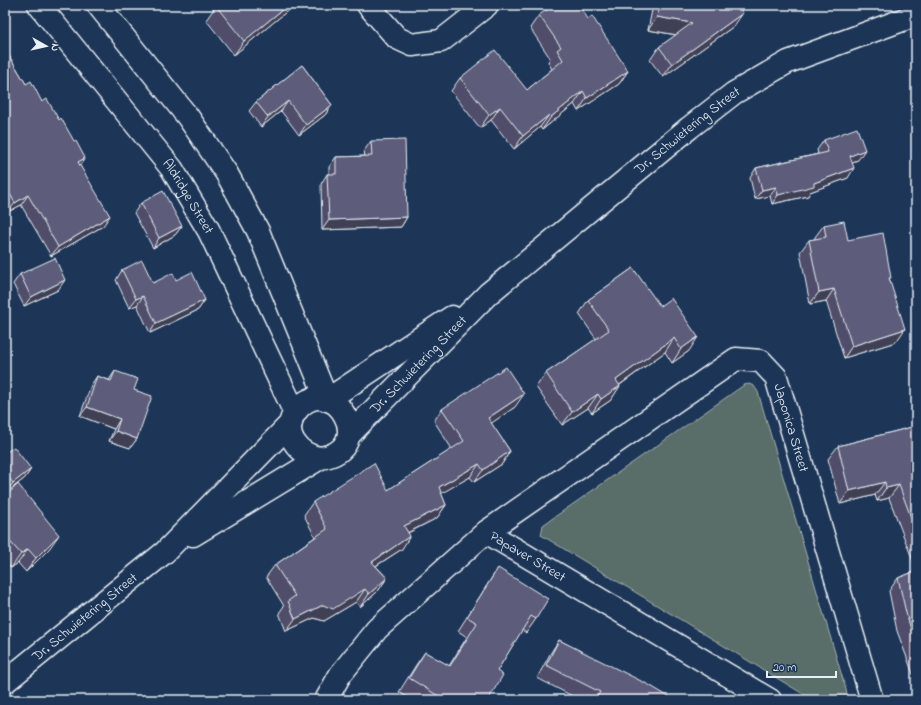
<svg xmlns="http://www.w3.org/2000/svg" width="921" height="705" viewBox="0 0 921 705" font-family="'Indie Flower',sans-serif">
<rect width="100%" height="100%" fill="#1d3557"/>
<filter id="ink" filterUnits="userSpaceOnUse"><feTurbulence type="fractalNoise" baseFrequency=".025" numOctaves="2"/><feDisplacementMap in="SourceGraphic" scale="8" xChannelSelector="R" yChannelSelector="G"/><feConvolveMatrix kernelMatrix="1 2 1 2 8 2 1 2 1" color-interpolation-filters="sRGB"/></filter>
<g filter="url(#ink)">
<polygon fill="#5a6e69" stroke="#a1b0b0" points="749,384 754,386 758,392 849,700 813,700 541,535 543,525 744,385"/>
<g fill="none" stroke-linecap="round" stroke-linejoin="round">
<g stroke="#e8f1f8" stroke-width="25">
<g id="minor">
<polyline points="368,5 397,38 412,45 441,41 487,5"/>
<path id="s1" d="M486 532 736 359 761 361 776 377 872 700"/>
<path id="s2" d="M326 700 340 675 377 629 486 532 770 700"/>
</g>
</g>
<g stroke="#e8f1f8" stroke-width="25">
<g id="tertiary">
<path id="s3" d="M39 5 172 169 209 231 295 413"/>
<polyline points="98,5 188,117 227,174 258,231 327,400 452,317"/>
<path id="s4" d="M349 435 488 294 689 128 734 93 788 62 916 15"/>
<path d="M193 535 320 458C381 449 332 367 296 411 280 432 298 455 320 458"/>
<path id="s5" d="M5 682 165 552 291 423"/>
</g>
</g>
<use href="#minor" stroke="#1d3557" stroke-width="22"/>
<use href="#tertiary" stroke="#1d3557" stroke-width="22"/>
</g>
<g fill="#504e69" stroke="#e8f1f8">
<polygon points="652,5 738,5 734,26 663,77 650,60 659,47 676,35 648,30 653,5"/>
<polygon points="216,6 291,8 234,55 206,20"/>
<polygon points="539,15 588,19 628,71 619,84 578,111 574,104 542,130 540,127 514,149 491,120 480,128 451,91 460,78 527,90 552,69 548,62 550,58 530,28"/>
<polygon points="5,49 26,84 42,102 80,166 103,226 51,256 21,205 8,212 5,206"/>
<polygon points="302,65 332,105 325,115 299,135 281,111 261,127 249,111 256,102"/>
<polygon points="824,140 858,160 852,162 848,178 810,192 808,196 772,204 770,196 755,199 750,178 756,168 818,154 817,150"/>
<polygon points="371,141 407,217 401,227 322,230 321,184 327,174 329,174 329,167 336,157 365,156 364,151"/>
<polygon points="141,203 182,226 175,235 153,248 134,213"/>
<polygon points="824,225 848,240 890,280 896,342 844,358 826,301 810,304 800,252 809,240 815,239 815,237"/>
<polygon points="633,268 689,351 672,363 665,352 620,385 611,400 592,413 588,408 562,425 536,387 546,373 596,339 579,314 588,300"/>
<polygon points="122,270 153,283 176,280 205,300 198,310 150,333 137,305 129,308 116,280"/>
<polygon points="20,274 58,290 24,306 13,284"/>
<polygon points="115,371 134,390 137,439 130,448 109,441 114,429 80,416 91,385 97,376 109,380"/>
<polygon points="515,407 491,423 510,451 502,464 474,482 470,477 441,493 446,505 437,518 408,533 402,549 376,566 387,578 378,591 360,607 356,602 324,621 314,618 286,631 279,613 284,606 266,577 275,565 315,537 304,515 313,502 388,490 452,449 434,421 442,409"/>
<polygon points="916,426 916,569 889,498 877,501 875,495 840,504 828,459 838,446"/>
<polygon points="5,453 31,469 25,478 6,493 5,491"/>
<polygon points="5,497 49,549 26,572 18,563 11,568 5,561"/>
<polygon points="498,568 536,619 526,633 522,630 497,671 488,700 412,700 399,692 416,665 425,652 449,666 467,637 458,631 489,582"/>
<polygon points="916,571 916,682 897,631 889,591 898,578"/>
<polygon points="559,640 674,700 580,700 537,678 550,654"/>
</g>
<g fill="#414055" stroke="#e8f1f8">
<polygon points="288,5 293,5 291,8 234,55 244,41"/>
<polygon points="743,13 734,26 663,77 672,64"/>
<polygon points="657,17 692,23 683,36 648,30"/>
<polygon points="628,71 619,84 578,111 587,98"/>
<polygon points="583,91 574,104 542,130 551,117"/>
<polygon points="288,101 281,111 261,127 268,117"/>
<polygon points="332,105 325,115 299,135 306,125"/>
<polygon points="500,107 491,120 480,128 489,115"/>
<polygon points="549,115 540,127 514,149 523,136"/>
<polygon points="865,150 858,160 843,165 850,156"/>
<polygon points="85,158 79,167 78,162"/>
<polygon points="854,168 848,178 810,192 808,196 772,204 778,195 814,183"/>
<polygon points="776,187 770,196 755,199 762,190"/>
<polygon points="28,195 21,205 8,212 15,203"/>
<polygon points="110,216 103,226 51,256 58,247"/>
<polygon points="407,217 401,227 322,230 329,220"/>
<polygon points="182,226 175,235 153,248 159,238"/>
<polygon points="65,280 58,290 24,306 31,297"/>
<polygon points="834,289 826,301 810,304 819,292"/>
<polygon points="143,296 137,305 129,308 136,299"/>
<polygon points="205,300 198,310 150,333 156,323"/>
<polygon points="905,329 896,342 844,358 852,346"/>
<polygon points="698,337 689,351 672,363 681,349"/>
<polygon points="674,338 665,352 607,394 616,380"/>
<polygon points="620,386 611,400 592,413 601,399"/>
<polygon points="524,394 515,407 480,431 488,418"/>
<polygon points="598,394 588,408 562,425 572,412"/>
<polygon points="87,407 120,419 114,429 80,416"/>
<polygon points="116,431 137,439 130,448 109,441"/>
<polygon points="510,451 502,464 474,482 483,470"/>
<polygon points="479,464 470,477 430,500 439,487"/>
<polygon points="31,469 25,478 6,493 13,483"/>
<polygon points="885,482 875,495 840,504 849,491"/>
<polygon points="899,485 889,498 877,501 886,488"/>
<polygon points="446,505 437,518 395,539 404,526"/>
<polygon points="59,535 49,549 26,572 36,558"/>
<polygon points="410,536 402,549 363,574 372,562"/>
<polygon points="28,549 18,563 11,568 21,554"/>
<polygon points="387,578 378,591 360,607 369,594"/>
<polygon points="365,589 356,602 324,621 314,618 286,631 295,619 323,605"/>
</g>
<g fill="#5d5b7a" stroke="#e8f1f8">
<polygon points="218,5 288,5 244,41 216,6"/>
<polygon points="554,5 579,5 588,19 592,16 628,71 587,98 583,91 551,117 549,115 523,136 500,107 489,115 460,78 495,50 527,90 563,60 557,50 561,47 539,15"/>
<polygon points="660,5 738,5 743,13 672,64 659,47 692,23 657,17"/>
<polygon points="5,49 26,84 31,81 42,102 47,99 59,120 61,118 74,141 76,141 85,158 78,162 110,216 58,247 28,195 15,203 5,185"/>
<polygon points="302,65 332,105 306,125 288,101 268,117 256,102"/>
<polygon points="857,128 865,150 850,156 854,168 814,183 814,186 778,195 776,187 762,190 756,168 828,152 824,140"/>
<polygon points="405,140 407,217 329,220 327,174 336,174 336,157 372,156 371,141"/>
<polygon points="163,191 182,226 159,238 141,203"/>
<polygon points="844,221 848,240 883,233 891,278 889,278 905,329 852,346 834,289 819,292 809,240 826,237 824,225"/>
<polygon points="55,258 65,280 31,297 20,274"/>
<polygon points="142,260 153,283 173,273 176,280 192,272 205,300 156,323 143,296 136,299 122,270"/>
<polygon points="633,268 660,306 671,298 698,337 681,349 674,338 616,380 620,386 601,399 598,394 572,412 546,373 609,330 588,300"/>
<polygon points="506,367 524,394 488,418 510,451 483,470 479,464 439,487 446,505 404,526 410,536 372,562 387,578 369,594 365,589 333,609 323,605 295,619 288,601 295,596 275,565 327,529 313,502 374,463 388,490 464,441 442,409"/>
<polygon points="115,371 138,379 134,390 152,396 137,439 116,431 120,419 87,407 97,376 111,381"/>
<polygon points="916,426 916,531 899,485 886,488 885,482 849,491 838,446"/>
<polygon points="14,447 31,469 13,483 5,473 5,453"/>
<polygon points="18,484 59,535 36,558 28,549 21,554 5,536 5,497"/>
<polygon points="498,568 548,599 536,619 531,616 497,671 503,675 488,700 445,700 409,678 425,652 450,666 477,623 467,617"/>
<polygon points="916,571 916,643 907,617 898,578"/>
<polygon points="559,640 649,685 674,700 595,700 600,692 546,665"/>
<polygon points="529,698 534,700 528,700"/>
</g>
</g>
<g text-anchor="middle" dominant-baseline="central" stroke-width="3.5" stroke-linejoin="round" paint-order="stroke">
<g font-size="14" fill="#e8f1f8" stroke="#1d3557">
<text stroke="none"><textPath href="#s4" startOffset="456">Dr. Schwietering Street</textPath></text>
<text stroke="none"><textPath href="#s3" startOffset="243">Aldridge Street</textPath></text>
<text stroke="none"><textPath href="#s4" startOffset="99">Dr. Schwietering Street</textPath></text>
<text stroke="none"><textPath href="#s1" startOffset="404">Japonica Street</textPath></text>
<text stroke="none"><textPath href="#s2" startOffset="282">Papaver Street</textPath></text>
<text stroke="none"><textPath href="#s5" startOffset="103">Dr. Schwietering Street</textPath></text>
</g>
</g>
<rect width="921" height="705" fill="none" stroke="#1d3557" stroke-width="20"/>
<rect x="10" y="10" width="901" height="685" fill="none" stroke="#e8f1f8" stroke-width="1.5" filter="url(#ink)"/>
<g transform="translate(46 46) rotate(98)" stroke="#1d3557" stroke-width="3" paint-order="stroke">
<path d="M0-3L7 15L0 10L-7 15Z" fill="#e8f1f8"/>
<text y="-6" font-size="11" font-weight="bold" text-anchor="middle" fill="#e8f1f8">N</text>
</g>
<path d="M767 671v6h69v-6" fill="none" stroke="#e8f1f8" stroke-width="2"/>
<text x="773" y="671" font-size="12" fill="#e8f1f8" stroke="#1d3557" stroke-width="3" paint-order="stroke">20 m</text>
</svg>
